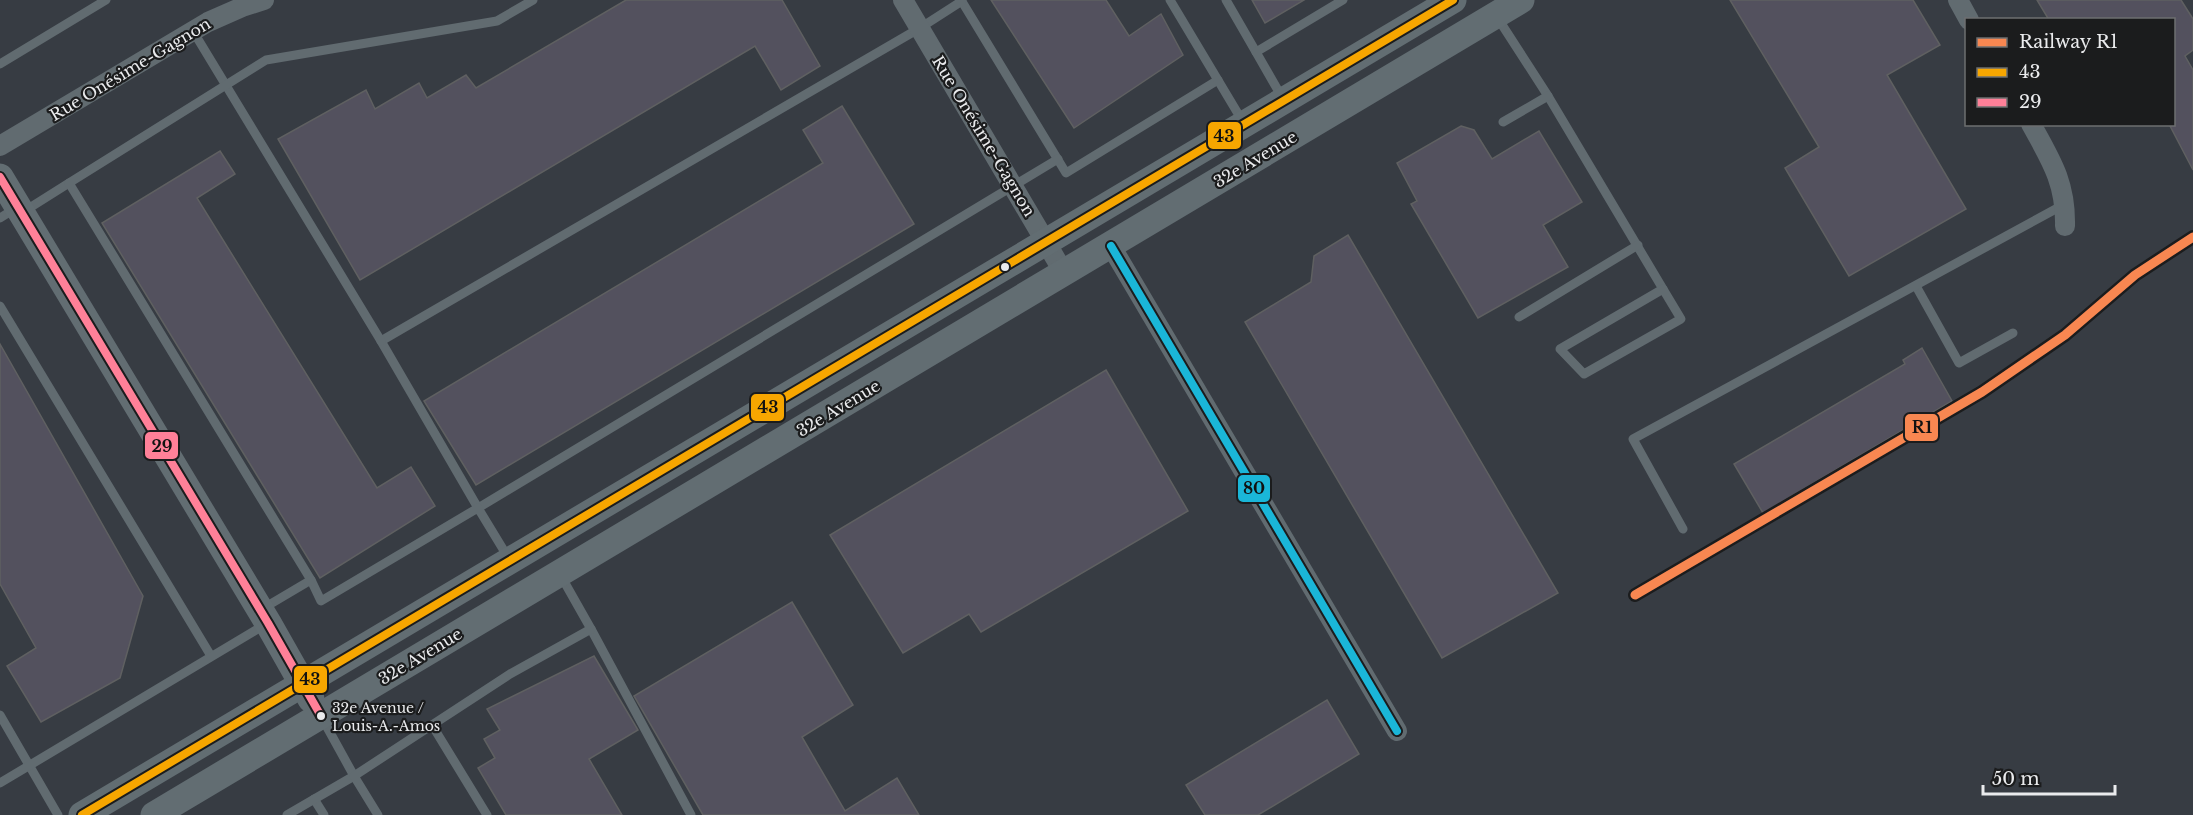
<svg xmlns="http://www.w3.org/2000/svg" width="2193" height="815" viewBox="0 0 2193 815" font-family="'Libre Baskerville',serif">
<rect width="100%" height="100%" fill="#343536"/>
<path fill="#373c43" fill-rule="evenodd" d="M0 0H2193V815H0ZM1966 20H2174V124H1966Z"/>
<g fill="#53515e" stroke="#5f6061" stroke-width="1.5">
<polygon points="626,0 782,0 820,66 781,90 755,46 360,280 278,139 366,90 375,109 419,83 427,98 466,75 476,88"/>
<polygon points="991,0 1106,0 1129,36 1161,14 1183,55 1074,128"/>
<polygon points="1252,0 1304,0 1265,23"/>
<polygon points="1730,0 1913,0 1940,45 1887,75 1966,209 1849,276 1785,168 1819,147"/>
<polygon points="2037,0 2181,0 2193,19 2193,50 2185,56 2193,70 2193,170 2169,124 2174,124 2174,20 2049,20"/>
<polygon points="842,106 914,224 476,485 424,401 823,163 803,130"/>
<polygon points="1461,126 1474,130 1492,159 1539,131 1582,202 1543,225 1568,267 1478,318 1411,204 1417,201 1397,163"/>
<polygon points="220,151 235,174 197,198 377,488 411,467 435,506 320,578 102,223"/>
<polygon points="1348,235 1558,593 1442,658 1245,322 1311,282 1314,256"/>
<polygon points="0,344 143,596 120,678 41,722 7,666 36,648 0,584"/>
<polygon points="1922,348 1952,401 1763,513 1734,464 1905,364 1903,360"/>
<polygon points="1106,370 1188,511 981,632 969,614 903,653 830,535"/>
<polygon points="792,602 853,705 802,737 845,811 897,778 919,815 703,815 634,696"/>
<polygon points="594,656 638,730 589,759 622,815 506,815 478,768 495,758 484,739 500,730 487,709"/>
<polygon points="1327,700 1359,754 1258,815 1205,815 1186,785"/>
</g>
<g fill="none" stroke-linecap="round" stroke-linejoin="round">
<g stroke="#616b70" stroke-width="9">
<polyline points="961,0 1066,173 1218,80"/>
<polyline points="1170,0 1243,122"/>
<polyline points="1226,0 1256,52"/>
<polyline points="962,1 920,28 381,341 478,508 1058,159"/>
<polyline points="1497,17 1548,96 1663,289"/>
<polyline points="193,31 381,341"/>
<polyline points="0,64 106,0"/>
<polyline points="1283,99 1256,52 1343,0"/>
<polyline points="1503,122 1548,96"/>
<polyline points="23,212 69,183"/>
<polyline points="0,218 16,208"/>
<polyline points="1916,286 1959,363 2013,333"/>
<polygon points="1663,289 1681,319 1584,374 1560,349"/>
<polyline points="0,306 211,656"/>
<polyline points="1519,317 1638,245"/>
<polyline points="1683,529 1633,439 2065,204"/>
<polyline points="509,559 478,508 321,601 311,580 69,183 266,60 497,21 533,0"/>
<polyline points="262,609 311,580"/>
<polyline points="591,629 691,815"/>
<polyline points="0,715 58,815"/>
<polyline points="432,725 487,815"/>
<polyline points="0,783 266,624"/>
<polyline points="314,799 324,815"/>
<polyline points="287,815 354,776 322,718"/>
<polyline points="378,815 354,776 510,674 591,629 561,576"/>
</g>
<g stroke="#616b70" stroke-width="20">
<polyline points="903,0 1064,273"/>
<polyline points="1958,0 1969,20"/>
<path d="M2031 124C2051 160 2066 183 2065 226"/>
<polyline points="0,146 208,22 242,7 264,0"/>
<polyline points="1111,246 1397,731"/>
</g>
<g stroke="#626d72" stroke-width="27">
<polyline points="0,177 268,623 311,699"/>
<polyline points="82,815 1453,0"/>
<polyline points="154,815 1521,0"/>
</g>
<g stroke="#1b1c1d" stroke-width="12">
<polyline id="bus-1" points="82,815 1453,0"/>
</g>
<g stroke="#1b1c1d" stroke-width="12">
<polyline id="bus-2" points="0,177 268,623 321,716"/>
</g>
<g stroke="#1b1c1d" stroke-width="12">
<polyline id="bus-3" points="1111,246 1397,731"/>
</g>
<use href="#bus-1" stroke="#f7a600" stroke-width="8"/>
<use href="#bus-2" stroke="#ff8098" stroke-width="8"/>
<use href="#bus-3" stroke="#1ab6d8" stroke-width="8"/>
<g stroke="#1b1c1d" stroke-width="14">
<polyline id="rail-1" points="1635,595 1982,392 2065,335 2135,275 2193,237"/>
</g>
<use href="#rail-1" stroke="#f88751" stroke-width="9"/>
</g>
<g fill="#eaebed" stroke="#1b1c1d" stroke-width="2">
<circle cx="1005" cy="267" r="5"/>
<circle cx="321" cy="716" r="5"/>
</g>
<g text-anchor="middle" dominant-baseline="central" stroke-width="4.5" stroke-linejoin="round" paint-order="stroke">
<g font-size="14" fill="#eaebed" stroke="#1b1c1d" text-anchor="start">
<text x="332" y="708">32e Avenue /<tspan x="332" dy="18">Louis-A.-Amos</tspan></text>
</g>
<g font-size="16" fill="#eaebed" stroke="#1b1c1d">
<text transform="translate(130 69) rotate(-31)">Rue Onésime-Gagnon</text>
<text transform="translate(984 136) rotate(59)">Rue Onésime-Gagnon</text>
<text transform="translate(1255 159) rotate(-31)">32e Avenue</text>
<text transform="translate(838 408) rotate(-31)">32e Avenue</text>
<text transform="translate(420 656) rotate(-31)">32e Avenue</text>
</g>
</g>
<g stroke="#1b1c1d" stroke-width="2">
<rect x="1207" y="121" width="35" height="29" rx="6" fill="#f7a600"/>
<rect x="750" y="393" width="35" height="29" rx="6" fill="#f7a600"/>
<rect x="1904" y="413" width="35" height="29" rx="6" fill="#f88751"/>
<rect x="144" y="431" width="35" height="29" rx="6" fill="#ff8098"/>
<rect x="1237" y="474" width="34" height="29" rx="6" fill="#1ab6d8"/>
<rect x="293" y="665" width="35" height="29" rx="6" fill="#f7a600"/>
</g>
<g font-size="16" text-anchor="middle" font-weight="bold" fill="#111">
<text x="1224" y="142">43</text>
<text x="768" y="413">43</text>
<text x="1922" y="433">R1</text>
<text x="162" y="452">29</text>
<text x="1254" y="494">80</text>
<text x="310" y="685">43</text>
</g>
<rect x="1965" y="18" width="210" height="108" fill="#1b1c1d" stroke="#6e6f70" stroke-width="1.5"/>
<rect x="1977" y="38" width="30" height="9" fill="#f88751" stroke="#6e6f70" stroke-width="1.5"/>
<text x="2019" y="48" font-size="18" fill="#eaebed">Railway R1</text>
<rect x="1977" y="68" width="30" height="9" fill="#f7a600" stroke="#6e6f70" stroke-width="1.5"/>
<text x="2019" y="78" font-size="18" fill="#eaebed">43</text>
<rect x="1977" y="98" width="30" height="9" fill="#ff8098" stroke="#6e6f70" stroke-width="1.5"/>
<text x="2019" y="108" font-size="18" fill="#eaebed">29</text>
<path d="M1983 785v9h132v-9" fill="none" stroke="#eaebed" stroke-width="3"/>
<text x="1992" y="785" font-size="18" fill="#eaebed" stroke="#1b1c1d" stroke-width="4.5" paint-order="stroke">50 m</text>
</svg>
